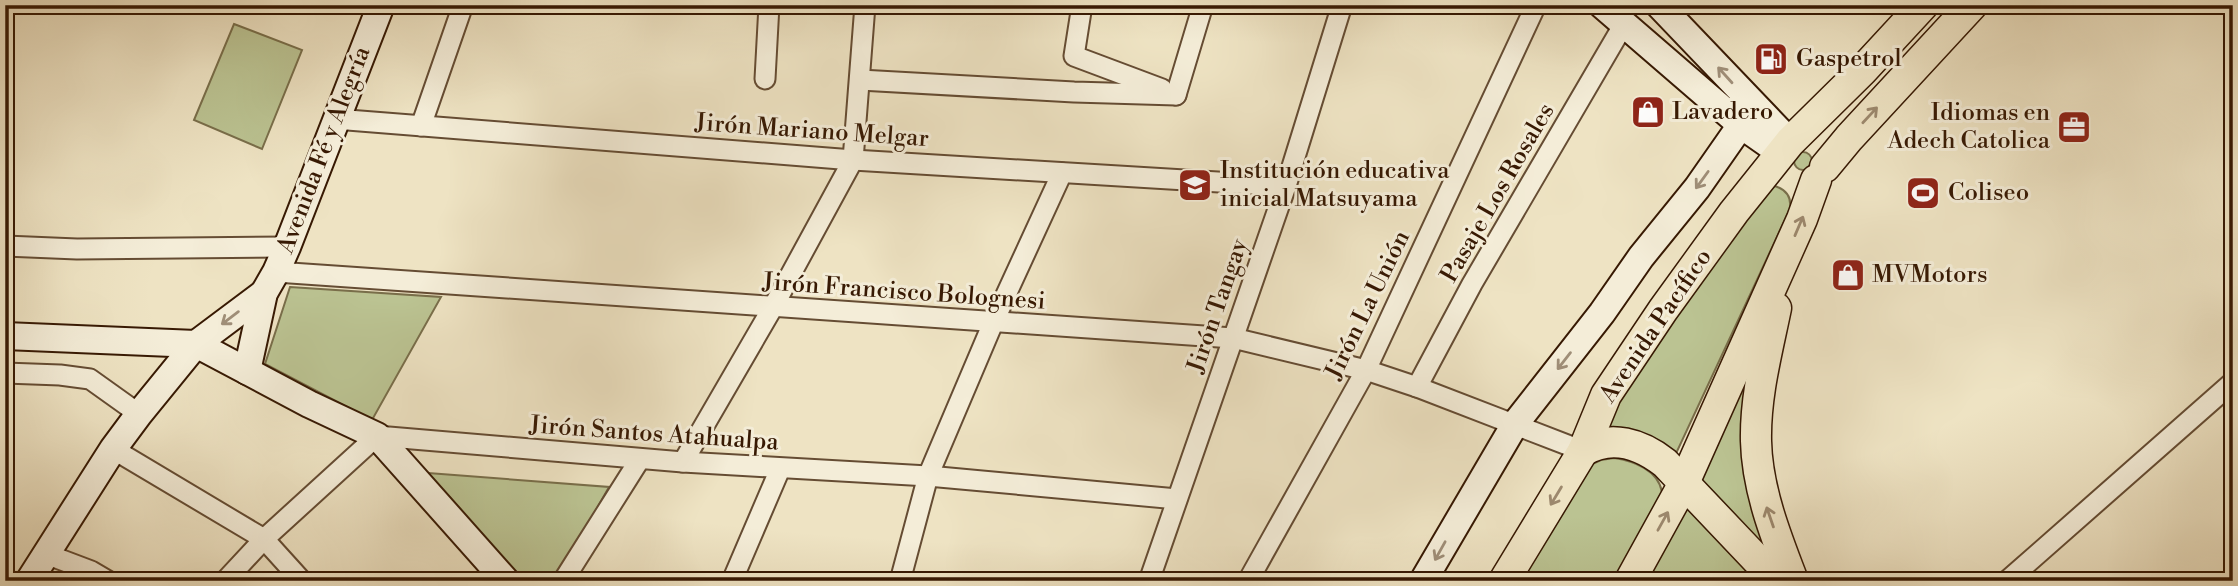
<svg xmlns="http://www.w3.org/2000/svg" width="2238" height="586" viewBox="0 0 2238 586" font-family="'Libre Bodoni',serif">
<rect width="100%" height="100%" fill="#eee3c3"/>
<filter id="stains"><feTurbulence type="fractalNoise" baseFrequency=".00286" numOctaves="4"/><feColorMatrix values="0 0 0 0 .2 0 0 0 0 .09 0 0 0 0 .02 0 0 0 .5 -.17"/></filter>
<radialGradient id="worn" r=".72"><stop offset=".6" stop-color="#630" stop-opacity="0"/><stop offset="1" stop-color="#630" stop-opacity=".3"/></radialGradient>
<g fill="#bbc392" stroke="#796e4a" stroke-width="2">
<polygon points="234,24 302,50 262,149 194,120"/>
<circle cx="1803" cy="161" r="9"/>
<path d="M1771 185C1785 188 1792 195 1790 209L1673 460 1604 431 1658 324Z"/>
<polygon points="290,287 441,297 372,420 265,364"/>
<polygon points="1756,345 1786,580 1695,481"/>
<path d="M1614 458C1634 461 1658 470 1662 492L1616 581H1513L1588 466 1601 460Z"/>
<polygon points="428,473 609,487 556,581 520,581"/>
<polygon points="1686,498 1763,581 1647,581"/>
</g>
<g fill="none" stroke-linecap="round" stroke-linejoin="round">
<g stroke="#654c33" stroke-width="23">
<g id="street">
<polyline points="1082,5 1074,56 1162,89"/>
<polyline points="765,79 769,5"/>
<polyline points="860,80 1074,92 1176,95"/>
<polyline points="1176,95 1203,5"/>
<polyline points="335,119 853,160 1286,186"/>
<polyline points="421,126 463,5"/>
<polyline points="5,246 77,249 287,247"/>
<polyline points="276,272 1233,338 1366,370 1417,387 1583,451"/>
<polyline points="5,373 60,375 90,379 139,414"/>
<polyline points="1417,387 1472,284 1624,24"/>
<polyline points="113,449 264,539 302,581"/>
<polyline points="683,462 773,307 853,160 865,5"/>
<polyline points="46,554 91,571 108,581"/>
<polyline points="225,581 264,539 377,436 683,462 928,476 1177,499"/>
<polyline points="563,581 640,459"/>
<polyline points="732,581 780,469"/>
<polyline points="900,581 928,476 993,323 1062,173"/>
<polyline points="1149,581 1286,186 1342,5"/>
<polyline points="1248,581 1366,370 1536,5"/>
<polyline points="2007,581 2233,382"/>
</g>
</g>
<g stroke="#371903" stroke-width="30">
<g id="secondary">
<polyline points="1602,5 1741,125 1781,153"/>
<polyline points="1659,5 1790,142"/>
<polyline points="5,336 196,344 309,404 377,436 506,581"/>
<polyline points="247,371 264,293 276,272 287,247 381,5"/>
<polyline points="29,581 113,449 139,414 196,344 264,293"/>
<polyline points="1423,581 1515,424 1602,313 1641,257 1697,188 1741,125"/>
</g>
</g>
<g stroke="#371903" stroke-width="33">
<g id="primary">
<polyline points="1825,167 1849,138 1972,5"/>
<path d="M1776 308C1767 352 1755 396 1756 441 1757 489 1776 537 1793 581"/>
<path d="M1583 451C1611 434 1641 444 1665 463L1777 581"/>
<polyline points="1504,581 1583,451 1606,395 1663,310 1734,212 1790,142 1862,71 1923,5"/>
<polyline points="1630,581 1684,483 1802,219 1816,180"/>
</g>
</g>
<use href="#street" stroke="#f4edd8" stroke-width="19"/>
<use href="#secondary" stroke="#f4edd8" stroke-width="26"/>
<use href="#primary" stroke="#eee3c3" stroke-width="30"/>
</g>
<defs><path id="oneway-shaft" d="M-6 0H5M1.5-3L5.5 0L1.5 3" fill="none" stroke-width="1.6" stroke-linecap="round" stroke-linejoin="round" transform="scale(1.75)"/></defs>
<g stroke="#9f8e78">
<use href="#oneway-shaft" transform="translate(1725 75) rotate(-132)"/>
<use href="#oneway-shaft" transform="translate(1702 180) rotate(126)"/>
<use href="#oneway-shaft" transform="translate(230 318) rotate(143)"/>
<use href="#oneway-shaft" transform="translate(1564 361) rotate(128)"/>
<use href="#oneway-shaft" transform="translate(1440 551) rotate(119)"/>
</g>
<g stroke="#9c886d">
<use href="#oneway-shaft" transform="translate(1870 115) rotate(-47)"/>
<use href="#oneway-shaft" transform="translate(1799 226) rotate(-67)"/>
<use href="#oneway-shaft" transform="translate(1556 496) rotate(121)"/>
<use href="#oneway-shaft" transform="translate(1770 517) rotate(-109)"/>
<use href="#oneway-shaft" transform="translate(1663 521) rotate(-61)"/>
</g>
<defs>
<g id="fuel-square" transform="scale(1.75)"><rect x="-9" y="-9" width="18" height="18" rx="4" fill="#8f2418" stroke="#f4edd8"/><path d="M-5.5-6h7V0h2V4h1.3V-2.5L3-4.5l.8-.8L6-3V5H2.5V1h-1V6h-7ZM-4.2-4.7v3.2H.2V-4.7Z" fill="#fff"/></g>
<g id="shop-square" transform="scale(1.75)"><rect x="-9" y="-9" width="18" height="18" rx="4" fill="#8f2418" stroke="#f4edd8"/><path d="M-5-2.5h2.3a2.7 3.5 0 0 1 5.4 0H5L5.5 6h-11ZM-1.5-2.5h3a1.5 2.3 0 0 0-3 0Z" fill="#fff"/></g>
<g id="office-square" transform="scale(1.75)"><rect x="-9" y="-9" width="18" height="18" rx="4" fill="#8f2418" stroke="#f4edd8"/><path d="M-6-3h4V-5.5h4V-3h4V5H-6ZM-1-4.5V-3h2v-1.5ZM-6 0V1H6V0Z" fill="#fff"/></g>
<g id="school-square" transform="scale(1.75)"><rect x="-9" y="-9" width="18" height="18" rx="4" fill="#8f2418" stroke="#f4edd8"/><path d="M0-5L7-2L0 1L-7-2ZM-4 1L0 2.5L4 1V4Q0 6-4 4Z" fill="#fff"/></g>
<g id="stadium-square" transform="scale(1.75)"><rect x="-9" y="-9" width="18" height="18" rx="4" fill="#8f2418" stroke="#f4edd8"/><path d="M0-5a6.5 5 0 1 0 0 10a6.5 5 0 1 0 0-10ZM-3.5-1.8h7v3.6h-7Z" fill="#fff"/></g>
</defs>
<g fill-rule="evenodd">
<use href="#fuel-square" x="1771" y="59"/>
<use href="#shop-square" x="1648" y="112"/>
<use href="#office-square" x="2074" y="127"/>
<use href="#school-square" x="1195" y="185"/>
<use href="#stadium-square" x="1923" y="193"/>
<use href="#shop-square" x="1848" y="275"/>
</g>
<g text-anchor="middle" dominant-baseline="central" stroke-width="6" stroke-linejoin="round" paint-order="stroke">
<g font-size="24" fill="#371903" stroke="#f4edd8" text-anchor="start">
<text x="1796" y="59">Gaspetrol</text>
<text x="1672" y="112">Lavadero</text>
<text x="2050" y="113" text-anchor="end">Idiomas en<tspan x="2050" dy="28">Adech Catolica</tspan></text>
<text x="1220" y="171">Institución educativa<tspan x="1220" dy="28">inicial Matsuyama</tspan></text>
<text x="1948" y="193">Coliseo</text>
<text x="1872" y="275">MVMotors</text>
</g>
<g font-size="24" fill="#371903" stroke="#f4edd8">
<text transform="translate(812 131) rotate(4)">Jirón Mariano Melgar</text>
<text transform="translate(324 150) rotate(-69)">Avenida Fé y Alegría</text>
<text transform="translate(1498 193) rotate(-60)">Pasaje Los Rosales</text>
<text transform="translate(904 292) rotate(4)">Jirón Francisco Bolognesi</text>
<text transform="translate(1368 305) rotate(-64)">Jirón La Unión</text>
<text transform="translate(1218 306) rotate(-71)">Jirón Tangay</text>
<text transform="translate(1656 326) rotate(-56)">Avenida Pacífico</text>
<text transform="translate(654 434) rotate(4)">Jirón Santos Atahualpa</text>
</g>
</g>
<rect width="2238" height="586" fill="none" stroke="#eee3c3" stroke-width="28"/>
<rect x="7" y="7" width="2224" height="572" fill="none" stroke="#371903" stroke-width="3.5"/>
<rect x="14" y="14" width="2210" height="558" fill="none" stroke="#371903" stroke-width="2"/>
<rect width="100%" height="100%" filter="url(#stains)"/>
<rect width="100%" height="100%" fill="url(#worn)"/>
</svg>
